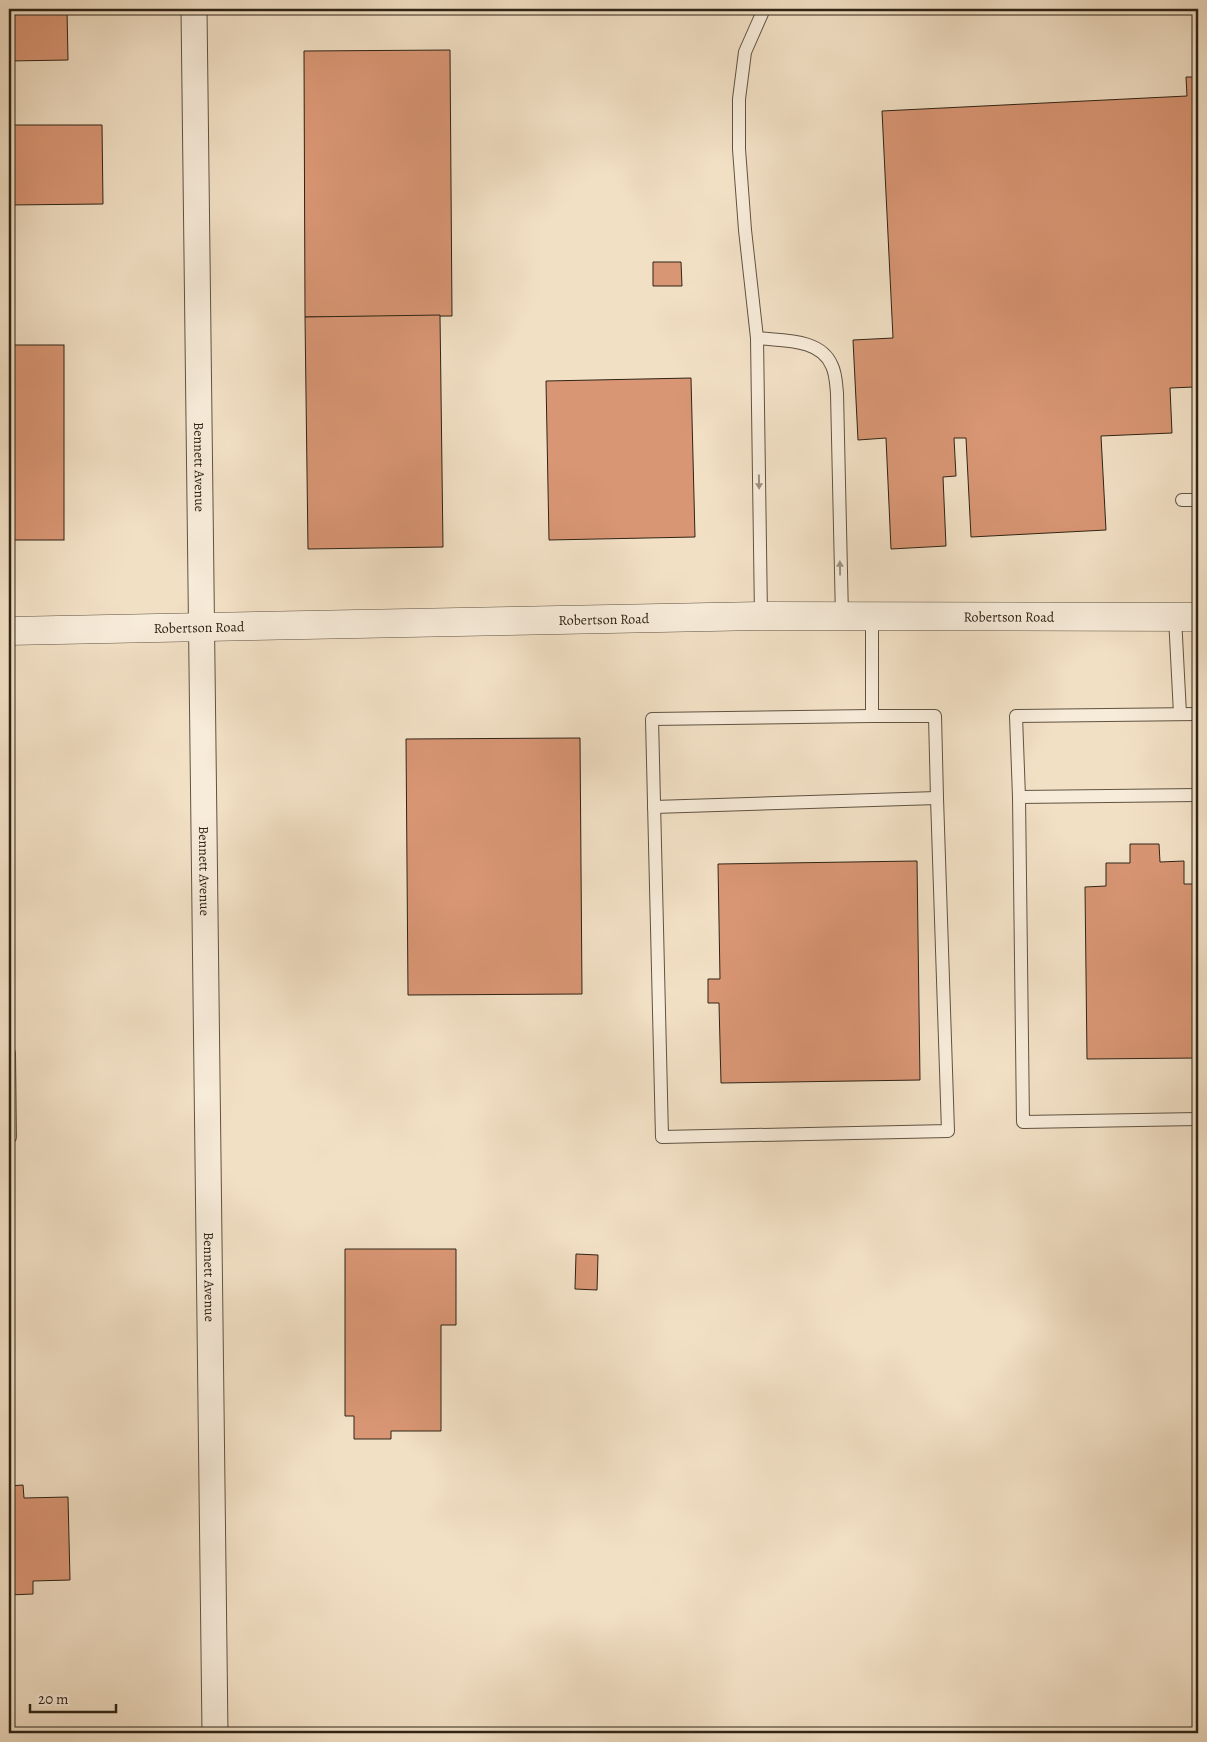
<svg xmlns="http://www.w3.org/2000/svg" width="1207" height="1742" viewBox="0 0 1207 1742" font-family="Alegreya,serif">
<rect width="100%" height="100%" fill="#f2e0c5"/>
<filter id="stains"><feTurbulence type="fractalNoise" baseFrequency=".004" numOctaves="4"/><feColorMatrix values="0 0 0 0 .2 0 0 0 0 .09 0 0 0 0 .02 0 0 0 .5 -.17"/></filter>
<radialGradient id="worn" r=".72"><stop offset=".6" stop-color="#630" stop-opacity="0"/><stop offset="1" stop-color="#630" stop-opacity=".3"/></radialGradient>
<g fill="#d99674" stroke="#2f2416">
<polygon points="9,9 67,9 68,60 9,61"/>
<polygon points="450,50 452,316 305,317 304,51"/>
<polygon points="1186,77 1198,77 1198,438 1196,438 1194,387 1170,388 1172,433 1101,436 1106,530 971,537 966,438 954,438 956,476 943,477 946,546 891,549 886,438 858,440 853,340 893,338 882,111 1187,96"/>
<polygon points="9,125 102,125 103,204 9,205"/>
<polygon points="653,262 681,262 682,286 653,286"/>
<polygon points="440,315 443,547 308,549 305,317"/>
<rect x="9" y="345" width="55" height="195"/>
<polygon points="691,378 695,537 549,540 546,381"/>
<polygon points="580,738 582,994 408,995 406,739"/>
<polygon points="1130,844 1159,844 1160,862 1184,861 1184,884 1198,884 1198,1058 1087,1059 1085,887 1106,886 1106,863 1130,863"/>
<polygon points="917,861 920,1080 721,1083 719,1003 708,1003 708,979 720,979 718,864"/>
<polygon points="345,1249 456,1249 456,1325 441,1325 441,1431 391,1431 391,1439 354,1439 354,1416 345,1416"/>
<polygon points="576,1254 598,1255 597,1290 575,1289"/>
<polygon points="23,1485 24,1498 68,1497 70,1580 33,1581 33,1594 9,1595 9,1486"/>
</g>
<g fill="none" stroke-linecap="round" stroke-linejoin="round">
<g stroke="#605342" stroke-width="14">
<g id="service">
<path d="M757 338C782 341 821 338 832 366 836 374 836 384 837 393L842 617"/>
<polyline points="1182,500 1198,500"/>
<polyline points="761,616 757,338 745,230 739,149 739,99 745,52 764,9"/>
<polyline points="872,617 872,716"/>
<polyline points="1175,617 1180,714"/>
<polygon points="872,716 935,716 937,798 948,1131 662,1137 652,719"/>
<polyline points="1198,795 1019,797 1023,1122 1198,1119"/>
<polyline points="1019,797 1016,716 1198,714"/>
<polyline points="654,807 937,798"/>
<polyline points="9,1053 10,1137 9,1137"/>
</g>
</g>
<g stroke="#605342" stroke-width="27">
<g id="minor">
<path id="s1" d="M194 9 215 1733"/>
</g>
</g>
<g stroke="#605342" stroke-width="29">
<g id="tertiary">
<path id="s2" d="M9 631 761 616 1198 617"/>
</g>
</g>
<use href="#service" stroke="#f7ebd9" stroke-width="12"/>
<use href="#minor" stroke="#f7ebd9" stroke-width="25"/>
<use href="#tertiary" stroke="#f7ebd9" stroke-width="28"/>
</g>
<defs><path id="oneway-solid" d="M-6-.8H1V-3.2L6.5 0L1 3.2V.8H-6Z" transform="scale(1.25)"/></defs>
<g fill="#9d9181">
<use href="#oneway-solid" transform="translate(759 482) rotate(89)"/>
<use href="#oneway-solid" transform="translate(840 568) rotate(-91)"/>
</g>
<g text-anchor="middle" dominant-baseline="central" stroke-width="4.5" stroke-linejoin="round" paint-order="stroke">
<g font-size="14" fill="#2f2416" stroke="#f7ebd9">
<text stroke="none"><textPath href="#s1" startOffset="458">Bennett Avenue</textPath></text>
<text stroke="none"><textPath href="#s2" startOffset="1000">Robertson Road</textPath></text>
<text stroke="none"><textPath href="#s2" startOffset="595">Robertson Road</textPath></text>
<text stroke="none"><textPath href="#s2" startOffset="190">Robertson Road</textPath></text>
<text stroke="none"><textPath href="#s1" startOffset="862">Bennett Avenue</textPath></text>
<text stroke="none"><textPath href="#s1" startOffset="1268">Bennett Avenue</textPath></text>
</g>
</g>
<rect width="1207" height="1742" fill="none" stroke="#f2e0c5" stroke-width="30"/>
<rect x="10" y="10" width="1187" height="1722" fill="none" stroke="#2f2416" stroke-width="2.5"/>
<rect x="15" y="15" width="1177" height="1712" fill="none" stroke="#2f2416"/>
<path d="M30 1704v8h86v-8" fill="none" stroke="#2f2416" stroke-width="2.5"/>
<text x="38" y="1704" font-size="15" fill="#2f2416" stroke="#f7ebd9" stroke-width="4" paint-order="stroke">20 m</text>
<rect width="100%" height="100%" filter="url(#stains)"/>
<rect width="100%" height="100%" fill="url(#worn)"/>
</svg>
